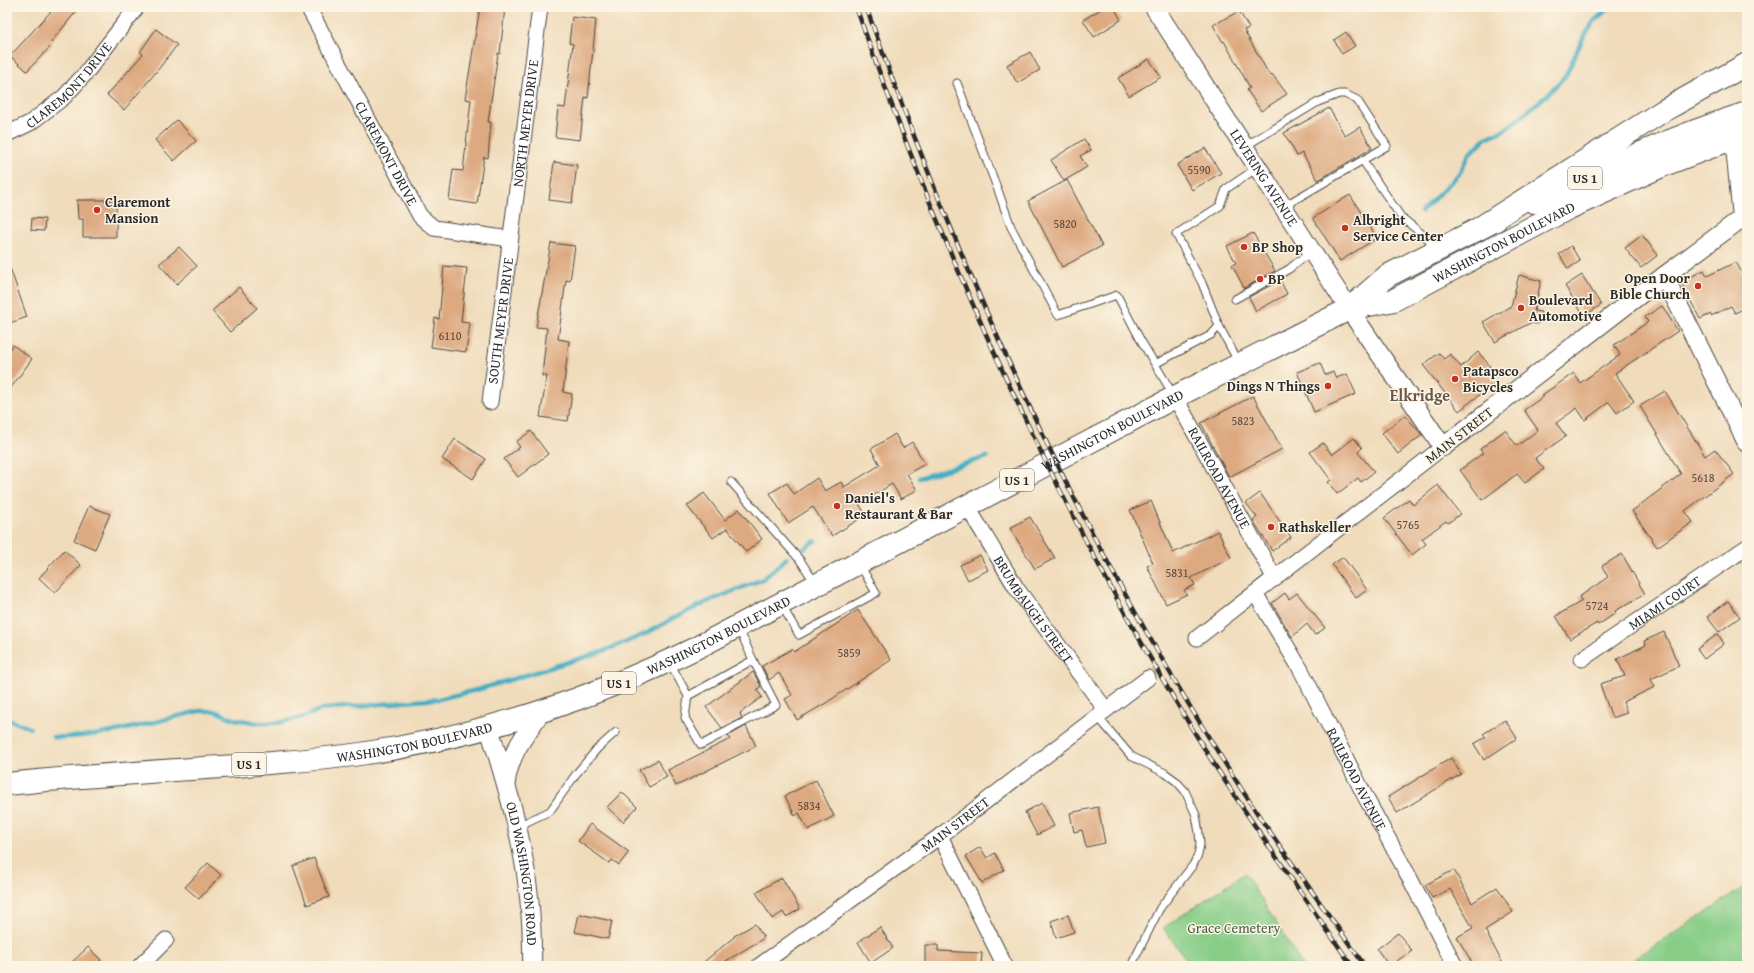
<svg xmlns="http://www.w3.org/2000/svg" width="1754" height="973" viewBox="0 0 1754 973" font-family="'Gentium Book Plus',serif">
<rect width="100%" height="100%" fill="#fcf5e5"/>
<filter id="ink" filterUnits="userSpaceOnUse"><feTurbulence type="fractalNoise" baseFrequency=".025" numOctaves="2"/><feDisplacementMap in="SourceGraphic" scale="8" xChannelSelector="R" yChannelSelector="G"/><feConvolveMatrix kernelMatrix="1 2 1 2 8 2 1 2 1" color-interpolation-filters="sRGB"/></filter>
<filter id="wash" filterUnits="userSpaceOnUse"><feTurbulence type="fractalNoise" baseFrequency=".012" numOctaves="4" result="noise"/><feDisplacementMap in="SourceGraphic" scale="16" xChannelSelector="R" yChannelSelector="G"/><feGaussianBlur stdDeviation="0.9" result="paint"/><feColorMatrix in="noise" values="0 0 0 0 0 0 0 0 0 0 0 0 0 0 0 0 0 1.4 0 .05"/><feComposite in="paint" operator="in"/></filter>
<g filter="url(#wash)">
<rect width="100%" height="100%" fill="#f0dcbb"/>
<g fill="#87cd87" stroke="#597c59">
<polygon points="1245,873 1303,966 1191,966 1163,928"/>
<polygon points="1747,885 1747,966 1623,966"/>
</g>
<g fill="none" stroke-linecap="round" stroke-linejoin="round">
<g stroke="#43adc3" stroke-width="4.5">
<polyline points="1421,212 1459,174 1469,154 1486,138 1506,129 1547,95 1566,75 1581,42 1594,21 1610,7"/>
<polyline points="919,478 987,457"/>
<polyline points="802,550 815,541"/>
<polyline points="7,719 30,728"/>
<path d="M53 737C102 739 152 722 199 711H215L234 719 258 723H278L303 717 323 709 439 699 480 689 598 653 624 643 647 633 674 618 707 602 763 579 787 558"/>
</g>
</g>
<g id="blocks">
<g fill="#dda980">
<polygon points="55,7 80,7 51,42 53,44 27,71 10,56"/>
<polygon points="480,7 505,7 500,54 498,53 488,122 491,122 488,158 484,157 477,204 449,200 453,170 463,171 471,100 465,99"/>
<polygon points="1104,7 1114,7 1121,20 1094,37 1083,20"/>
<polygon points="1239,11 1249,28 1244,30 1270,76 1272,74 1287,94 1261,111 1247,90 1250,88 1224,41 1223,42 1213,25"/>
<polygon points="572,17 596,20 588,98 585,97 580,140 555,137 558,107 565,108 573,44 569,43"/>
<polygon points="156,29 177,45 157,71 124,110 107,95 143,54 140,52"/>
<polygon points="1346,32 1355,46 1342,54 1334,40"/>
<polygon points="1030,52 1040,70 1017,83 1007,65"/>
<polygon points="1149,59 1161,77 1129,96 1118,78"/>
<polygon points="1329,108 1345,136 1360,127 1372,148 1318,180 1302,153 1297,156 1284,133"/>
<polygon points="177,120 196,141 174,161 155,140"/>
<polygon points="1084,139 1091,150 1080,156 1087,167 1064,181 1051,160"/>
<polygon points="1205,148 1221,173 1192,190 1177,165"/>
<polygon points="554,162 577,165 572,203 549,200"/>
<polygon points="1067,180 1102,246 1062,267 1028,201"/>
<polygon points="1350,195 1377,238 1340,261 1313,218"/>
<polygon points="77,200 116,200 116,237 83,237 83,219 78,219"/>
<polygon points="32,218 45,219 44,231 31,230"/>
<polygon points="1253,233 1275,271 1244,288 1232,265 1236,263 1227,246"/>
<polygon points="1642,235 1658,255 1641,268 1625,248"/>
<polygon points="551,243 575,246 570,281 566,280 558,339 569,341 563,392 572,394 568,421 540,417 547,376 542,376 547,328 536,327"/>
<polygon points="1571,246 1580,261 1568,269 1559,254"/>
<polygon points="179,247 197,266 177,284 159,264"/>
<polygon points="1736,262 1747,283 1747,307 1735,313 1731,306 1711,316 1711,314 1700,319 1681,282 1704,270 1707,276"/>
<polygon points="7,265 9,265 27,317 7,324"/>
<polygon points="444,266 467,268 461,322 470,323 466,352 431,347 435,318 439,319"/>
<polygon points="1519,275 1541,281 1534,311 1541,312 1538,324 1530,323 1495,342 1483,322 1511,306"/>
<polygon points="1582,275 1601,305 1584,316 1565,286"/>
<polygon points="1280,280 1287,294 1256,311 1249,297"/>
<polygon points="239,287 257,308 230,332 212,311"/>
<polygon points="1662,306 1678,331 1615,373 1634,401 1617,413 1609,402 1585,420 1577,408 1556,423 1566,436 1535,458 1544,469 1525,483 1517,474 1482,500 1460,470 1483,453 1480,449 1505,430 1517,446 1538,430 1524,410 1544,396 1542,395 1574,373 1580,383 1620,355 1614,345 1648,322 1645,317"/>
<polygon points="13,345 32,359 7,393 7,353"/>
<polygon points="1478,352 1490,366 1485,370 1495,382 1459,411 1423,365 1439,353 1444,359 1450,354 1461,367"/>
<polygon points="1320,363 1325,375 1333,372 1336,378 1347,374 1356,394 1314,412 1297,372"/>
<polygon points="1665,391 1705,456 1715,449 1734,474 1685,511 1693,522 1657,547 1632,511 1681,474 1640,406"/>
<polygon points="1253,396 1282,449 1229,477 1201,423"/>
<polygon points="1405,415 1422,435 1398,454 1382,433"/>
<polygon points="531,431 548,454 518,477 504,459 520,447 516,442"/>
<polygon points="895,434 903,448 912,442 925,464 907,474 917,490 901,499 892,484 859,504 866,515 832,536 813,507 788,523 770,493 787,483 794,494 817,478 825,491 841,482 844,487 880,465 871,449"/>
<polygon points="1354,438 1362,448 1358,452 1374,472 1361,482 1358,478 1337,494 1328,482 1331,480 1310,452 1323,443 1332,455"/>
<polygon points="455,439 486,459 473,479 442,459"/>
<polygon points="1438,485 1460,514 1448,523 1446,521 1422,539 1426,544 1412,555 1384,518 1409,499 1413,505"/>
<polygon points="704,493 725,520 739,509 762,539 746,552 727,528 713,538 687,506"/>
<polygon points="1260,493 1291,537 1272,551 1253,520 1257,517 1246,503"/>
<polygon points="1151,501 1173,553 1218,531 1231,558 1191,578 1195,585 1184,590 1187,594 1166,604 1147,566 1153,563 1130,510"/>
<polygon points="89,506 110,514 95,549 74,540"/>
<polygon points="1030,517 1055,558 1035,569 1010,528"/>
<polygon points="64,550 81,565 55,593 39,578"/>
<polygon points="1622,554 1645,594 1615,611 1616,613 1598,625 1597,623 1570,639 1556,616 1582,601 1579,597 1608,577 1602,566"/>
<polygon points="980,555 988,570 968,580 960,565"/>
<polygon points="1343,557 1367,590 1356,598 1332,565"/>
<polygon points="1285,593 1289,599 1297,593 1325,628 1315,635 1307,624 1292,637 1272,603"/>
<polygon points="1728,601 1740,617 1719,632 1707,617"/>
<polygon points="858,610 891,660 826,703 797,720 785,699 792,695 779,673 769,680 762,666 792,649 794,652"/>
<polygon points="1664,632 1679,666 1651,679 1655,687 1623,702 1627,713 1612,718 1600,684 1625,676 1617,659 1646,645 1644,641"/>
<polygon points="1718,634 1724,644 1704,659 1697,649"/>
<polygon points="753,672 761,686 757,690 762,697 740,713 742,718 722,728 706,707"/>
<polygon points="1505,720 1517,738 1484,760 1474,744 1486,737 1483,734"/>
<polygon points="746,726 756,746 676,786 668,770 730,739 728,736"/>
<polygon points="1451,758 1461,774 1397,813 1388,797"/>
<polygon points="658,760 667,777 649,787 639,770"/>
<polygon points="816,780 834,816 808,830 799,813 795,816 785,796"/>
<polygon points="622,792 637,807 623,822 607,807"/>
<polygon points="1042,803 1054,826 1037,835 1025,812"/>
<polygon points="1098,807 1105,843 1086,847 1082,830 1074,832 1070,813"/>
<polygon points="590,824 629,852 619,865 612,860 609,863 578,841"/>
<polygon points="980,847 987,858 995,853 1004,870 982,883 966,856"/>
<polygon points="314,858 329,897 307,905 293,866"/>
<polygon points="208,863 221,875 199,899 185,887"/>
<polygon points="1454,870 1472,903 1497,887 1513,912 1485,930 1504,966 1474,966 1457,937 1473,928 1450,889 1432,898 1425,885"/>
<polygon points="782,878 800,909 786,917 783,912 772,919 756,892"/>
<polygon points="579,914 612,921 608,939 575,932"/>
<polygon points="1068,915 1074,932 1056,938 1051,921"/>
<polygon points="755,924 764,938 726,961 730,966 699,966 734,937 734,936"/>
<polygon points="880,927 893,948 871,963 858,942"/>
<polygon points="1398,933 1412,951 1389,966 1377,949"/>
<polygon points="925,945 938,945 938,951 982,953 981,966 925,966"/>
<polygon points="88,947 101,960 95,966 68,966"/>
</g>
</g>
</g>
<g filter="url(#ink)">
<use href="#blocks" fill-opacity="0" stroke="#494641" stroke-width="1"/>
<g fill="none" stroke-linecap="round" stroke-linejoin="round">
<g stroke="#494641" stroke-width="9">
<g id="service">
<polyline points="957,83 999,193 1011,227 1058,315 1117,295 1140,339 1174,396"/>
<polyline points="1244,147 1318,102 1339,94 1345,94 1357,100 1387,146 1284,206"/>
<polyline points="1363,161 1401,217 1438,247"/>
<polyline points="1235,299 1289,269 1311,251"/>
<polyline points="1239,363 1219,326 1202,283 1176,234 1220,206 1226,189 1257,168"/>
<polyline points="1155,364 1211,335 1219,326"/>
<polyline points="731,482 800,560 815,583"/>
<polyline points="782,606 799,635 876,593 860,565"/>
<polyline points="670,663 688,696 753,660 739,629"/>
<polyline points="688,696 685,718 701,745 776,705 753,660"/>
<polyline points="1097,716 1131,756 1165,773 1176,781 1185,791 1196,815 1199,833 1200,844 1198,855 1193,865 1160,908 1131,966"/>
<polyline points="518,826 550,811 576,774 597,749 616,732"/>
</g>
</g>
<g stroke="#494641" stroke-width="17">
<g id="minor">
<path id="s1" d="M308 7 420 216 434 228 510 239"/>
<path id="s2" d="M7 134 30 123 64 97 85 74 137 7"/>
<path id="s3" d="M1175 397 1275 579"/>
<path id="s4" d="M490 402 540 7"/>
<path id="s5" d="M967 506 1017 589 1106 710"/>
<path id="s6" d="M1255 593 1301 670 1367 800 1407 873 1455 966"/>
<polyline points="1197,638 1443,447"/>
<path id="s7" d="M1582 659 1747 547"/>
<polyline points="940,836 1005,966"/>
<polyline points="140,966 166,940"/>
<path id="s8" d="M759 966 940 836 1148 678"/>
</g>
</g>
<g stroke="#494641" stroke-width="20">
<g id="tertiary">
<path id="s9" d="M1154 7 1349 309 1443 447 1664 276 1742 218 1734 137"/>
<polyline points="1664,276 1747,443"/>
<path id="s10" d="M489 728C515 810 534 879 532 966"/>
<path d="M506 781C511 751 524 737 541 712"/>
</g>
</g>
<g stroke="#494641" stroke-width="24">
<g id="primary">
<path d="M1534 202C1603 169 1674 136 1747 113"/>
<path id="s11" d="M1349 309 1394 300 1569 208 1664 165 1747 133"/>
<path id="s12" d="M7 784C83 776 159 771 236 766 277 762 319 760 360 754 479 737 593 699 700 646L1175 397 1349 309 1387 276 1496 220"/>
</g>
</g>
<g stroke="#494641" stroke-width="24">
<g id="motorway">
<polyline points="1734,137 1747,135"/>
<polyline points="1478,229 1663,111 1747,64"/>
</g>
</g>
<use href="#service" stroke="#fff" stroke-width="7"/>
<use href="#minor" stroke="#fff" stroke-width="15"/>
<use href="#tertiary" stroke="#fff" stroke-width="18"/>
<use href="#primary" stroke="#fff" stroke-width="22"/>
<use href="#motorway" stroke="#fff" stroke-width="22"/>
<g stroke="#2b2b2b" stroke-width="4.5">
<g id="rail">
<path d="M856 7C949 271 1065 527 1214 764 1258 833 1306 899 1352 966"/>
<path d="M866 7C943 222 1033 435 1147 633 1183 696 1221 759 1261 819 1295 868 1330 917 1365 966"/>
</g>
</g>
<use href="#rail" stroke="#fcf5e5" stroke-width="3" stroke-dasharray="9" stroke-linecap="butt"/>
</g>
</g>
<g fill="#c8321e" stroke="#fcf5e5" stroke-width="1.5">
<circle cx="97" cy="210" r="4"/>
<circle cx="1345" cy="228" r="4"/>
<circle cx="1244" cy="247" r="4"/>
<circle cx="1260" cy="279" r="4"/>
<circle cx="1698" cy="286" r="4"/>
<circle cx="1521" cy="308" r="4"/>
<circle cx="1455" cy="379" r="4"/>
<circle cx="1328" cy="386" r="4"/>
<circle cx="837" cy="506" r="4"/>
<circle cx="1271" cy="527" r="4"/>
</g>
<g text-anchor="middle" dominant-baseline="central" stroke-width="3" stroke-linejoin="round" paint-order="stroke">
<g font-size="12" fill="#584a40">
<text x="1199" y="169">5590</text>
<text x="1065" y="223">5820</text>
<text x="450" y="335">6110</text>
<text x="1243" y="420">5823</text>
<text x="1703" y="477">5618</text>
<text x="1408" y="524">5765</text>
<text x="1177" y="572">5831</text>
<text x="1597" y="605">5724</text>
<text x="849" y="652">5859</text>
<text x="809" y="805">5834</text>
</g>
<g fill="#fcf5e5" stroke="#6a6863" stroke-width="1">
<rect x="1568" y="167" width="34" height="22" rx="3"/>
<rect x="1000" y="469" width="34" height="22" rx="3"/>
<rect x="602" y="672" width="34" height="22" rx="3"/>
<rect x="232" y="753" width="34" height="22" rx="3"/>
</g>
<g font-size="13" font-weight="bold" fill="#2b2b2b">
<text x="1585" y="178">US 1</text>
<text x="1017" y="480">US 1</text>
<text x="619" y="683">US 1</text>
<text x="249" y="764">US 1</text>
</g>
<g font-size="14" fill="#2b2b2b" stroke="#fcf5e5">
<text stroke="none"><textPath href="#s2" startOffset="80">CLAREMONT DRIVE</textPath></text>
<text stroke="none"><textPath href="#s4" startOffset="281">NORTH MEYER DRIVE</textPath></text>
<text stroke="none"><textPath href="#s1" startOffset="166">CLAREMONT DRIVE</textPath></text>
<text stroke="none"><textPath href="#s9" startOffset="203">LEVERING AVENUE</textPath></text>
<text stroke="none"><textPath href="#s11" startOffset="170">WASHINGTON BOULEVARD</textPath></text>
<text stroke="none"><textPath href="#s4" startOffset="82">SOUTH MEYER DRIVE</textPath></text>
<text stroke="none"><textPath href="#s12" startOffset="1178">WASHINGTON BOULEVARD</textPath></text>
<text transform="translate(1459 435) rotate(-38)">MAIN STREET</text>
<text stroke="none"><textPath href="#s3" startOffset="92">RAILROAD AVENUE</textPath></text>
<text stroke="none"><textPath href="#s7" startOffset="100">MIAMI COURT</textPath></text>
<text stroke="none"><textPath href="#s5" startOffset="123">BRUMBAUGH STREET</textPath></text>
<text stroke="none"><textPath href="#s12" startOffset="734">WASHINGTON BOULEVARD</textPath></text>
<text stroke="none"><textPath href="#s12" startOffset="410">WASHINGTON BOULEVARD</textPath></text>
<text stroke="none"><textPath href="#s6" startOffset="212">RAILROAD AVENUE</textPath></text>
<text stroke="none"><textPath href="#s8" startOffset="242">MAIN STREET</textPath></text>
<text stroke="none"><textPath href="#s10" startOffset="150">OLD WASHINGTON ROAD</textPath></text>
</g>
<g font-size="14" font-weight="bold" fill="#2b2b2b" stroke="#fcf5e5" text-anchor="start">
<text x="105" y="202">Claremont<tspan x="105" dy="16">Mansion</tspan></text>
<text x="1353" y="220">Albright<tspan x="1353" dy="16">Service Center</tspan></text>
<text x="1252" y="247">BP Shop</text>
<text x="1690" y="278" text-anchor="end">Open Door<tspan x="1690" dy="16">Bible Church</tspan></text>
<text x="1268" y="279">BP</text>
<text x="1529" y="300">Boulevard<tspan x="1529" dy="16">Automotive</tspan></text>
<text x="1463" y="371">Patapsco<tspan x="1463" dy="16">Bicycles</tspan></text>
<text x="1320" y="386" text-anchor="end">Dings N Things</text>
<text x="845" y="498">Daniel's<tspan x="845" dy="16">Restaurant &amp; Bar</tspan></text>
<text x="1279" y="527">Rathskeller</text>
</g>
<g font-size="14" fill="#475c47" stroke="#fcf5e5">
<text x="1234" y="928">Grace Cemetery</text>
</g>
<g font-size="16" font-weight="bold" fill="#695749" stroke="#fcf5e5">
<text x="1420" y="395">Elkridge</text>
</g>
</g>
<rect width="1754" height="973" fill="none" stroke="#fcf5e5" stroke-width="24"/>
</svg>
